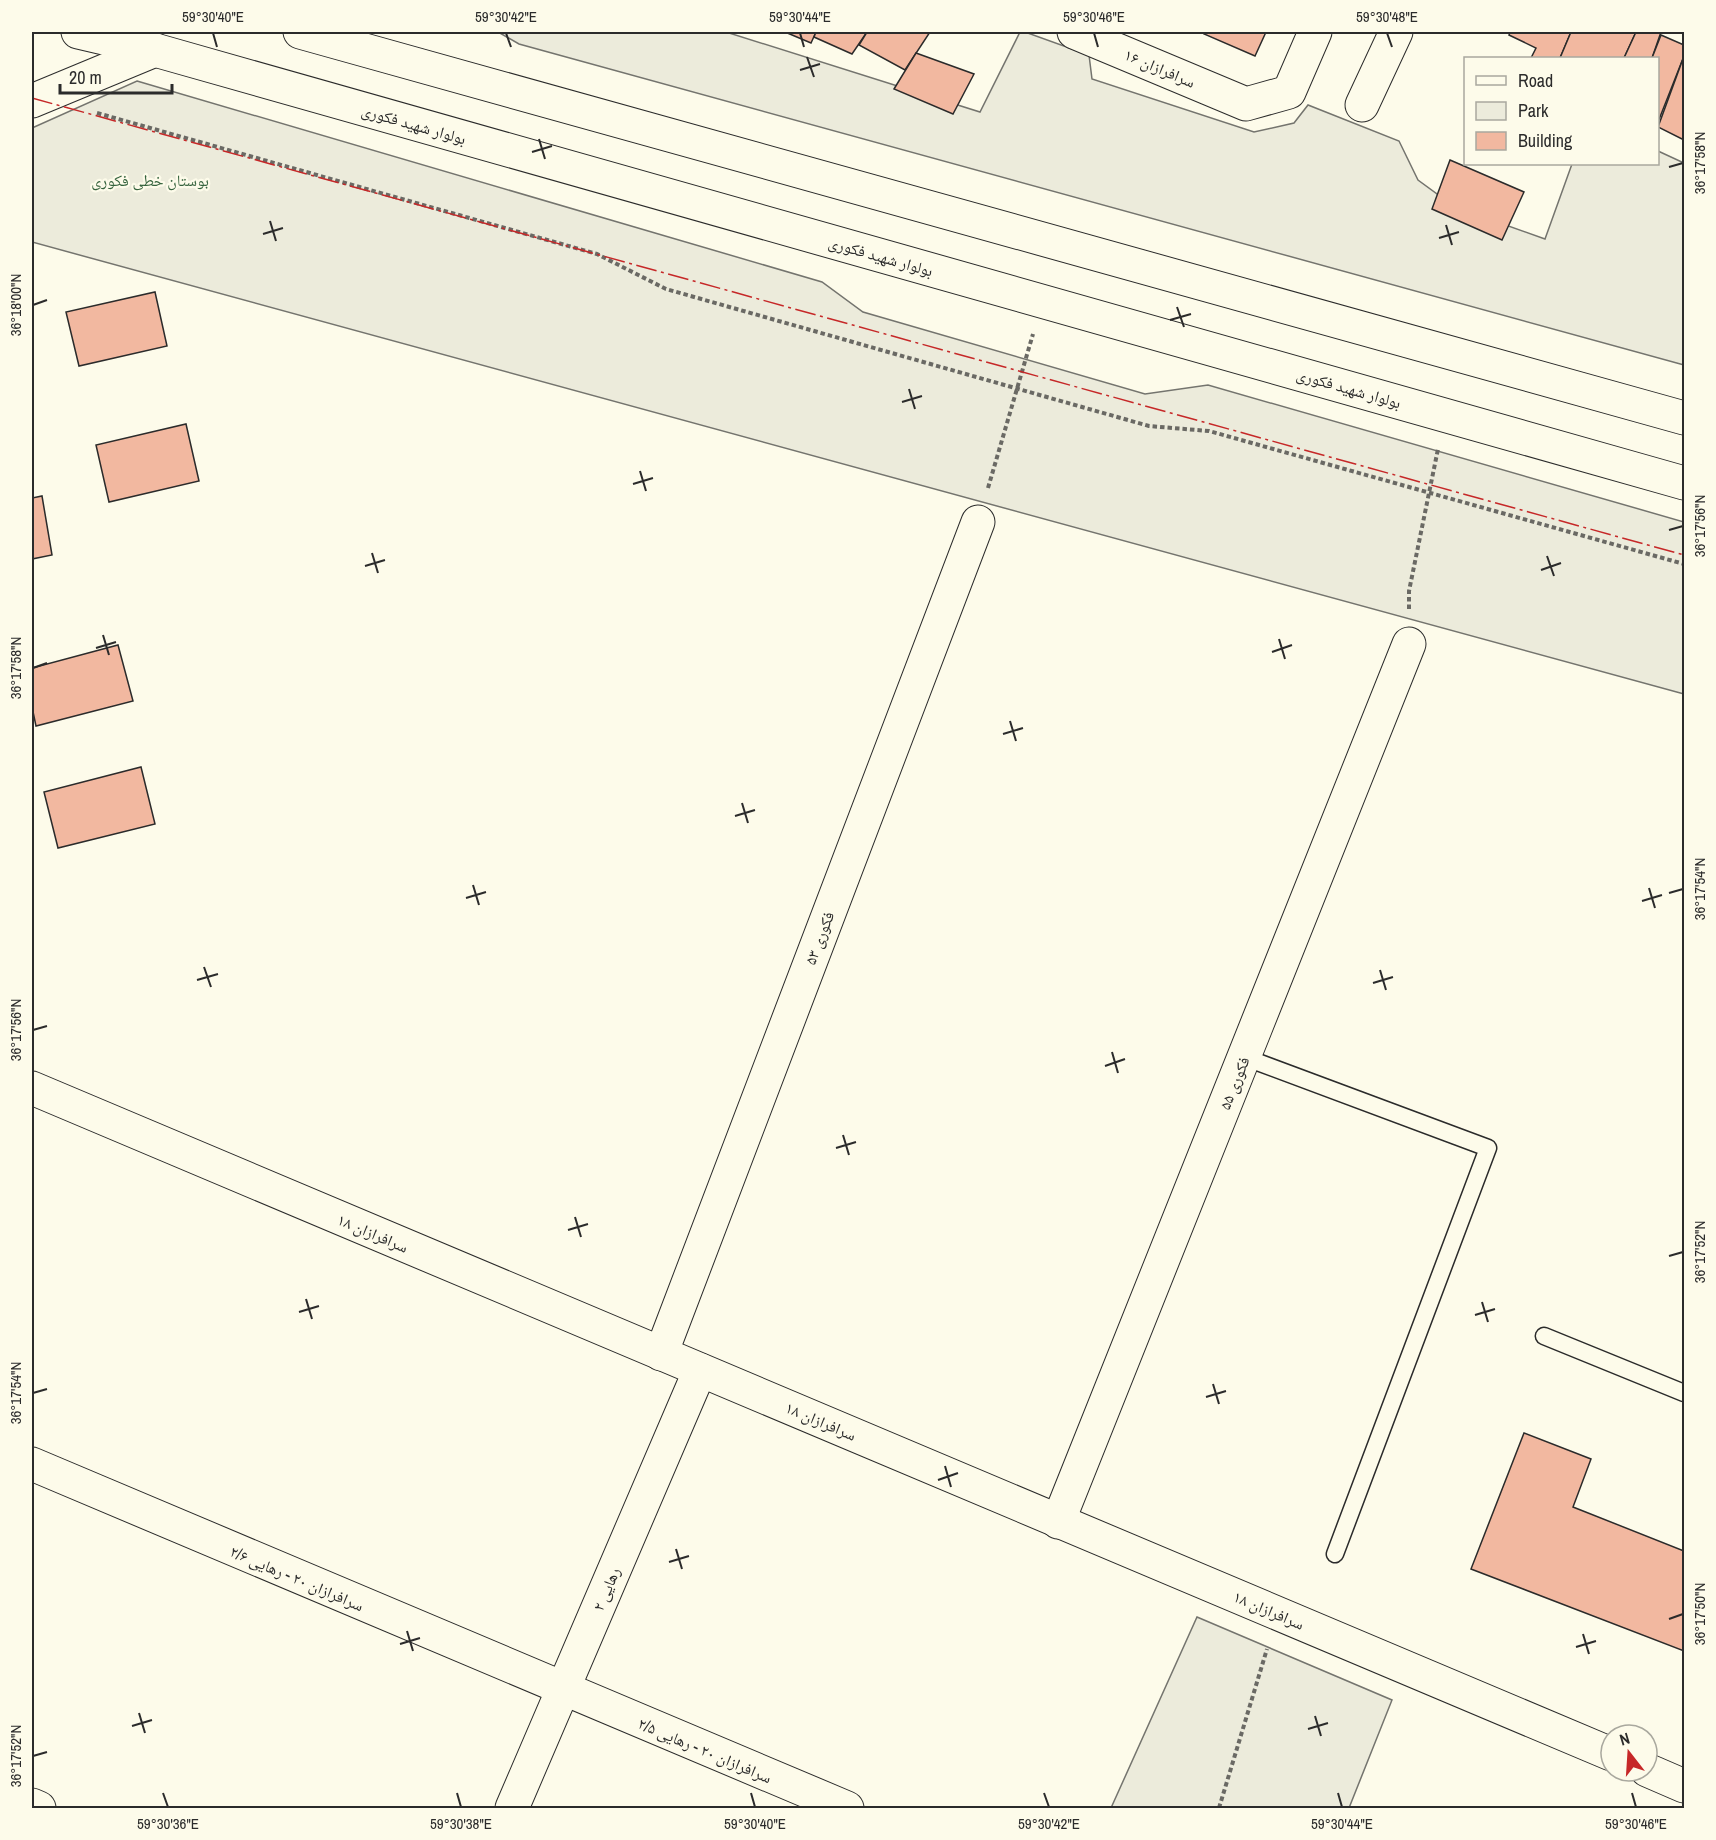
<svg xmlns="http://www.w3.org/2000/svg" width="1716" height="1840" viewBox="0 0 1716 1840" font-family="'Archivo Narrow','Noto Naskh Arabic',sans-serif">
<rect width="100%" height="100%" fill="#fdfbea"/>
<g fill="#ecebdb" stroke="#74746e" stroke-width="1.5">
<polygon points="498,32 726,32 980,112 1020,32 1025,32 1089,55 1092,79 1254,132 1294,123 1308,105 1399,141 1418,180 1455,207 1545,239 1572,164 1658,164 1658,151 1684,163 1684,365 519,44"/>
<polygon points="137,81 822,282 863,312 1145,394 1208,385 1684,522 1684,694 32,242 32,128"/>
<polygon points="1197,1617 1392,1700 1349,1808 1111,1808"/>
</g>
<g fill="#f2b8a0" stroke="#2b2b2b" stroke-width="1.5">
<polygon points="785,32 816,32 811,43"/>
<polygon points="816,32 867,32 852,54 814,37"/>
<polygon points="867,32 930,32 905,70 859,45"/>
<polygon points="1205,32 1266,32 1255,56 1204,34"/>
<polygon points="1510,32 1571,32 1560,58 1531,58 1536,48 1509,35"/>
<polygon points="1571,32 1636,32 1624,58 1560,58"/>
<polygon points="1636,32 1661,32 1652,58 1624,58"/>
<polygon points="1661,35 1684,45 1684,56 1658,122 1658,58 1652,58"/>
<polygon points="916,53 974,74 953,114 894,89"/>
<polygon points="1684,56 1684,140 1658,127"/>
<polygon points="1450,160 1524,192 1502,240 1432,209"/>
<polygon points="155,292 167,346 79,366 66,312"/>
<polygon points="186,424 199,481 109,502 96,445"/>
<polygon points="42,496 52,555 32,559 32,498"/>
<polygon points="118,645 133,701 36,726 32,707 32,668"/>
<polygon points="141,767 155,824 58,848 44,792"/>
<polygon points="1524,1433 1591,1459 1573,1507 1684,1551 1684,1651 1471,1569"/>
</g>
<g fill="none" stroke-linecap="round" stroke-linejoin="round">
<g stroke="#2b2b2b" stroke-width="19">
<g id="lane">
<polyline points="1244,1057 1488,1148 1335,1554"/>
<polyline points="1544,1336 1684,1393"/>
</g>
</g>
<g stroke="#2b2b2b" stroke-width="35">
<g id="street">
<polyline points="1074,32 1246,104 1289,92 1315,32"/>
<polyline points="1362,105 1396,32"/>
<polyline points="32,1088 1611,1754"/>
<polyline points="661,1354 978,522"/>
<polyline points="32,1464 847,1808"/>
<polyline points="1058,1522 1409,644"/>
<polyline points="1647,1770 1684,1786"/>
<polyline points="32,1805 39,1808"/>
<polyline points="512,1808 700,1370"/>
</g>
</g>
<g stroke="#2b2b2b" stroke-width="35">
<g id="secondary">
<polyline points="78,32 155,50 1684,483"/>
<polyline points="300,32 1684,418"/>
<polyline points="32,101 155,50"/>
</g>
</g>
<g stroke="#6a6964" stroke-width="4" stroke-dasharray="4.5 3" stroke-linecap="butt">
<polyline points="97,113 597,254 666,289 1149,426 1209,431 1684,564"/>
<polyline points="988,488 1033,334"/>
<polyline points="1409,609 1409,591 1438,449"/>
<polyline points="1219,1808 1267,1649"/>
</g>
<use href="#lane" stroke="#fdfbea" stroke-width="16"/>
<use href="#street" stroke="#fdfbea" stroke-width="33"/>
<use href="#secondary" stroke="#fdfbea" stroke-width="33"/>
<polyline stroke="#c62828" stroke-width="1.5" stroke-dasharray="21 4.5 3 4.5" stroke-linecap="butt" points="32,98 1684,555"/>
</g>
<path fill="none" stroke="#2b2b2b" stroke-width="2" d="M213 33 217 47M506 33 511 47M800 33 804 47M1094 33 1098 47M1387 33 1392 47M807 57 814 77M800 70 820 64M539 139 545 159M532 152 552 146M1669 167 1683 163M270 221 276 241M1446 225 1452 245M263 234 283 228M1439 238 1459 232M33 305 47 300M1177 307 1184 327M1170 320 1191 314M909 389 915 409M902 402 922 396M640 471 646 491M633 484 653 478M1669 530 1683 526M372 553 378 573M1547 556 1554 576M365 566 385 560M1541 570 1561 563M103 635 109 655M1279 639 1285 659M96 648 116 642M1272 652 1292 645M33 668 47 663M1010 721 1016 741M1003 734 1023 728M742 803 748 823M735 816 755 810M473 885 479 905M1649 888 1655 908M1669 893 1683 889M466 898 486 892M1642 901 1662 895M204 967 211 987M1380 970 1386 990M197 980 218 974M1373 983 1393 977M33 1030 47 1026M1112 1052 1118 1073M1105 1066 1125 1059M843 1135 849 1155M836 1148 856 1142M575 1217 581 1237M568 1230 588 1224M1669 1256 1683 1252M306 1299 312 1319M1482 1302 1488 1322M299 1312 319 1306M1475 1315 1495 1309M1213 1384 1219 1404M33 1393 47 1389M1206 1397 1226 1391M945 1466 951 1487M938 1480 958 1473M676 1549 682 1569M669 1562 689 1556M1669 1619 1683 1614M407 1631 413 1651M1583 1634 1589 1654M400 1644 420 1638M1576 1647 1596 1641M139 1713 145 1733M1315 1716 1321 1736M132 1726 152 1720M1308 1729 1328 1723M33 1756 47 1752M163 1793 168 1807M457 1793 461 1807M751 1793 755 1807M1044 1793 1049 1807M1338 1793 1342 1807M1632 1793 1636 1807"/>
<g text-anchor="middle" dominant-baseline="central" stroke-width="4.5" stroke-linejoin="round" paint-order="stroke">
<g font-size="16" fill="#2b2b2b" stroke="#fdfbea">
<text transform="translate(1160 68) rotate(23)">سرافرازان ۱۶</text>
<text transform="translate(414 124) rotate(16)">بولوار شهید فکوری</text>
<text transform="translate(881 256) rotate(16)">بولوار شهید فکوری</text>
<text transform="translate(1349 388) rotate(16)">بولوار شهید فکوری</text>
<text transform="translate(819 938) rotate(-69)">فکوری ۵۳</text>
<text transform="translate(1234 1083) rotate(-68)">فکوری ۵۵</text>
<text transform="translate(373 1233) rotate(23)">سرافرازان ۱۸</text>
<text transform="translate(821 1421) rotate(23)">سرافرازان ۱۸</text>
<text transform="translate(297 1578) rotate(23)">سرافرازان ۲۰ - رهایی ۲/۶</text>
<text transform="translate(606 1589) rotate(-67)">رهایی ۲</text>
<text transform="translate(1269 1610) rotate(23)">سرافرازان ۱۸</text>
<text transform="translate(705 1750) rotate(23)">سرافرازان ۲۰ - رهایی ۲/۵</text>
</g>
<g font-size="16" fill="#34623c" stroke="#fdfbea">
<text x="150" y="180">بوستان خطی فکوری</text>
</g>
</g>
<rect width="1716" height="1840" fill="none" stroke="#fdfbea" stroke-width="66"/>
<rect x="1464" y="57" width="195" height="108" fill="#fdfbea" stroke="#a9a89e" stroke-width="1.5"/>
<rect x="1476" y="76" width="30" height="9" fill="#fdfbea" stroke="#a9a89e" stroke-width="1.5"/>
<text x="1518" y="87" font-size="18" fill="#2b2b2b">Road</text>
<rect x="1476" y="102" width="30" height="18" fill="#ecebdb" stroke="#a9a89e" stroke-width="1.5"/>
<text x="1518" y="117" font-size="18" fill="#2b2b2b">Park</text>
<rect x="1476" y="132" width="30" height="18" fill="#f2b8a0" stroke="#a9a89e" stroke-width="1.5"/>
<text x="1518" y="147" font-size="18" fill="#2b2b2b">Building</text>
<g transform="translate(1629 1753) rotate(343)"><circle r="28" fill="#fdfbea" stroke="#a9a89e" stroke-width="1.5"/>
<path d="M0-4.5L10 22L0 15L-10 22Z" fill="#c62828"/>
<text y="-9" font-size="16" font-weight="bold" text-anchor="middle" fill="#2b2b2b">N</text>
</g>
<path d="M60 84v9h112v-9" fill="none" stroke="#2b2b2b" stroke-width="3"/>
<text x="69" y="84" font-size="18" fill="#2b2b2b" stroke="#fdfbea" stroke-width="4.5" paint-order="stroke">20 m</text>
<rect x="33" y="33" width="1650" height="1774" fill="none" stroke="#2b2b2b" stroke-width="2"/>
<g font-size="15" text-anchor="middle" fill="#2b2b2b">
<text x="213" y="22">59°30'40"E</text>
<text x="506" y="22">59°30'42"E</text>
<text x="800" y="22">59°30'44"E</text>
<text x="1094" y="22">59°30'46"E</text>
<text x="1387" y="22">59°30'48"E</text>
<text transform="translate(1700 163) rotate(-90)" y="5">36°17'58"N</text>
<text transform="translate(16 305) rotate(-90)" y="5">36°18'00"N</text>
<text transform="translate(1700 526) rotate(-90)" y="5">36°17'56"N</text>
<text transform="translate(16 668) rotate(-90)" y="5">36°17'58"N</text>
<text transform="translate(1700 889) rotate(-90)" y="5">36°17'54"N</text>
<text transform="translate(16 1030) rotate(-90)" y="5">36°17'56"N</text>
<text transform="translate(1700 1252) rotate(-90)" y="5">36°17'52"N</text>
<text transform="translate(16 1393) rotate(-90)" y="5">36°17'54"N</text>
<text transform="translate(1700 1614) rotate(-90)" y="5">36°17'50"N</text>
<text transform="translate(16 1756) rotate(-90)" y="5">36°17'52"N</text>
<text x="168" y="1829">59°30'36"E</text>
<text x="461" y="1829">59°30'38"E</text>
<text x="755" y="1829">59°30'40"E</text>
<text x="1049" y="1829">59°30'42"E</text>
<text x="1342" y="1829">59°30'44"E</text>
<text x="1636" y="1829">59°30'46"E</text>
</g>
</svg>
